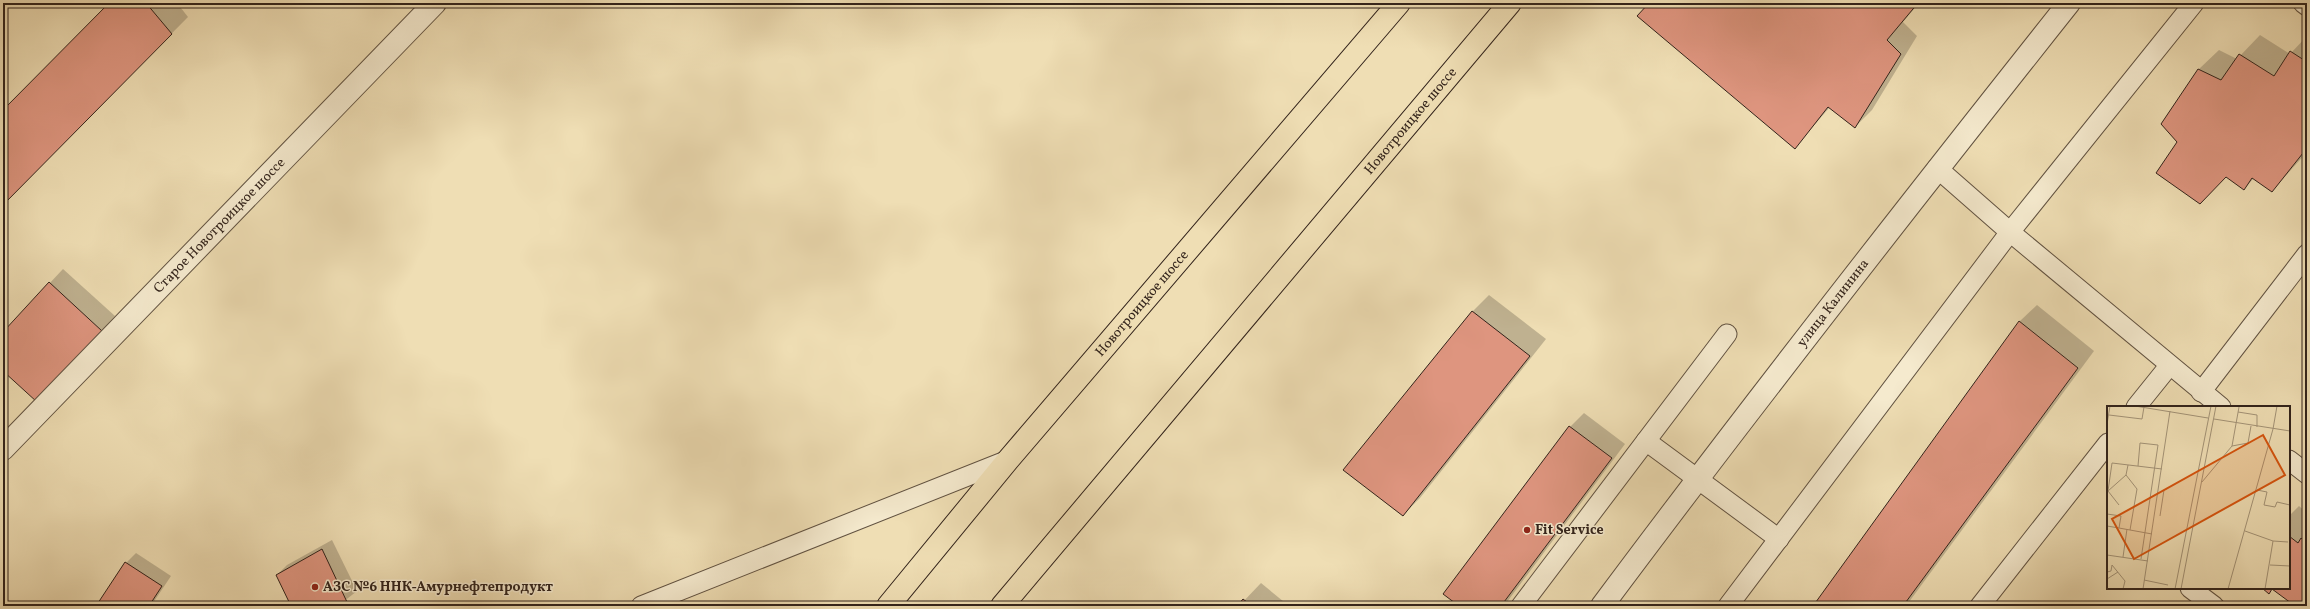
<svg xmlns="http://www.w3.org/2000/svg" width="2310" height="609" viewBox="0 0 2310 609" font-family="Vollkorn,serif">
<rect width="100%" height="100%" fill="#efdeb4"/>
<filter id="stains"><feTurbulence type="fractalNoise" baseFrequency=".005" numOctaves="4"/><feColorMatrix values="0 0 0 0 .2 0 0 0 0 .09 0 0 0 0 .02 0 0 0 .5 -.17"/></filter>
<radialGradient id="worn" r=".72"><stop offset=".6" stop-color="#630" stop-opacity="0"/><stop offset="1" stop-color="#630" stop-opacity=".3"/></radialGradient>
<g fill="#0003">
<polygon points="111,3 177,3 188,17 3,204 3,111"/>
<polygon points="1650,3 1919,3 1903,22 1917,36 1872,110 1855,127 1830,107 1795,147"/>
<polygon points="2260,35 2290,54 2307,36 2307,152 2272,191 2254,178 2244,189 2178,142 2162,124 2199,69 2219,50 2237,59"/>
<polygon points="63,269 115,316 51,387 3,369 3,333"/>
<polygon points="1489,295 1546,339 1420,498 1403,515 1345,469 1473,311"/>
<polygon points="2037,305 2094,351 1906,606 1815,606 2020,321"/>
<polygon points="1584,413 1625,444 1504,606 1460,606 1570,427"/>
<polygon points="2299,506 2307,513 2307,606 2296,606 2273,588 2269,592 2263,588 2289,588 2289,516"/>
<polygon points="332,540 357,591 338,606 292,606 277,575 287,565"/>
<polygon points="136,553 171,576 151,606 97,606 126,563"/>
<polygon points="1261,583 1289,606 1239,606"/>
</g>
<g fill="#de957f" stroke="#32231b">
<polygon points="109,3 146,3 172,34 3,205 3,110"/>
<polygon points="1649,3 1918,3 1887,40 1901,54 1855,128 1828,107 1795,149 1637,16"/>
<polygon points="2290,51 2307,62 2307,148 2272,192 2252,178 2244,190 2226,177 2200,204 2156,173 2177,142 2161,124 2198,69 2221,80 2239,54 2274,76"/>
<polygon points="49,282 102,331 37,402 3,371 3,332"/>
<polygon points="1472,311 1530,356 1403,516 1343,470"/>
<polygon points="2019,321 2078,368 1903,606 1813,606"/>
<polygon points="1569,426 1612,458 1501,606 1459,606 1443,594"/>
<polygon points="2289,536 2298,543 2301,538 2307,543 2307,606 2295,606 2272,589 2269,594 2262,588 2289,588"/>
<polygon points="322,549 347,602 340,606 291,606 276,575"/>
<polygon points="125,562 162,586 149,606 96,606"/>
<polygon points="1243,599 1252,606 1237,606"/>
</g>
<g fill="none" stroke-linecap="round" stroke-linejoin="round">
<g stroke="#615241" stroke-width="21">
<g id="service">
<polyline points="2303,3 2307,6"/>
<polyline points="1937,168 2010,232 2221,407"/>
<polyline points="2201,392 2307,254"/>
<polyline points="2136,407 2169,366"/>
<polyline points="1646,441 1779,539"/>
<polyline points="2289,460 2307,474"/>
<polyline points="2190,588 2214,606"/>
<polyline points="641,606 1008,460"/>
<polyline points="1521,606 1727,334"/>
<polyline points="1728,606 2010,232 2194,3"/>
<polyline points="1980,606 2108,443"/>
</g>
</g>
<g stroke="#615241" stroke-width="24">
<g id="minor">
<path id="s1" d="M3 449 435 3"/>
<path id="s2" d="M1602 606C1754 402 1911 202 2069 3"/>
</g>
</g>
<g stroke="#32231b" stroke-width="24">
<g id="primary">
<path id="s3" d="M888 606 1008 460 1399 3"/>
<path id="s4" d="M1002 606 1510 3"/>
</g>
</g>
<use href="#service" stroke="#f5eace" stroke-width="19"/>
<use href="#minor" stroke="#f5eace" stroke-width="22"/>
<use href="#primary" stroke="#efdeb4" stroke-width="22"/>
</g>
<g fill="#8f2418" stroke="#f5eace" stroke-width="1.5">
<circle cx="1527" cy="530" r="4"/>
<circle cx="315" cy="587" r="4"/>
</g>
<g text-anchor="middle" dominant-baseline="central" stroke-width="3" stroke-linejoin="round" paint-order="stroke">
<g font-size="14" fill="#32231b" stroke="#f5eace">
<text stroke="none"><textPath href="#s4" startOffset="634">Новотроицкое шоссе</textPath></text>
<text stroke="none"><textPath href="#s1" startOffset="311">Старое Новотроицкое шоссе</textPath></text>
<text stroke="none"><textPath href="#s3" startOffset="395">Новотроицкое шоссе</textPath></text>
<text stroke="none"><textPath href="#s2" startOffset="381">улица Калинина</textPath></text>
</g>
<g font-size="14" font-weight="bold" fill="#32231b" stroke="#f5eace" text-anchor="start">
<text x="1535" y="530">Fit Service</text>
<text x="323" y="587">АЗС №6 ННК-Амурнефтепродукт</text>
</g>
</g>
<g transform="translate(2107 406)">
<rect width="183" height="183" fill="#efdeb4"/>
<path fill="none" stroke="#a39377" stroke-width="1" d="M28 0 101 12M131 6 150 9V21M2 9 35 13 37 1M107 13 183 25M0 18 3 0M125 40 132 1M21 59 19 69 30 83 23 124M31 60 33 37 51 39 34 153M95 76 125 40 141 37 144 20M150 84 160 86 157 99 168 101 170 96 183 99M1 85 5 57 55 63M12 99 1 85 19 69M0 108 14 110 12 122 0 120M53 110 57 84M12 122 45 128M138 125 166 135M0 149 41 155M16 151 20 123M163 159 183 160M0 166 4 165 5 159 18 175 16 183M0 173 11 166M37 174 61 179M36 183 63 5M68 183 104 0M74 183 109 0M121 183 166 23 170 0M158 183 166 135 181 136"/>
<path fill="#d6540e" fill-opacity="0.15" stroke="#d6540e" stroke-width="2" d="M156 29 178 69 27 153 5 113Z"/>
<rect width="183" height="183" fill="none" stroke="#32231b" stroke-width="2"/>
</g>
<rect width="2310" height="609" fill="none" stroke="#efdeb4" stroke-width="16"/>
<rect x="4" y="4" width="2302" height="601" fill="none" stroke="#32231b" stroke-width="2"/>
<rect x="8" y="8" width="2294" height="593" fill="none" stroke="#32231b"/>
<rect width="100%" height="100%" filter="url(#stains)"/>
<rect width="100%" height="100%" fill="url(#worn)"/>
</svg>
